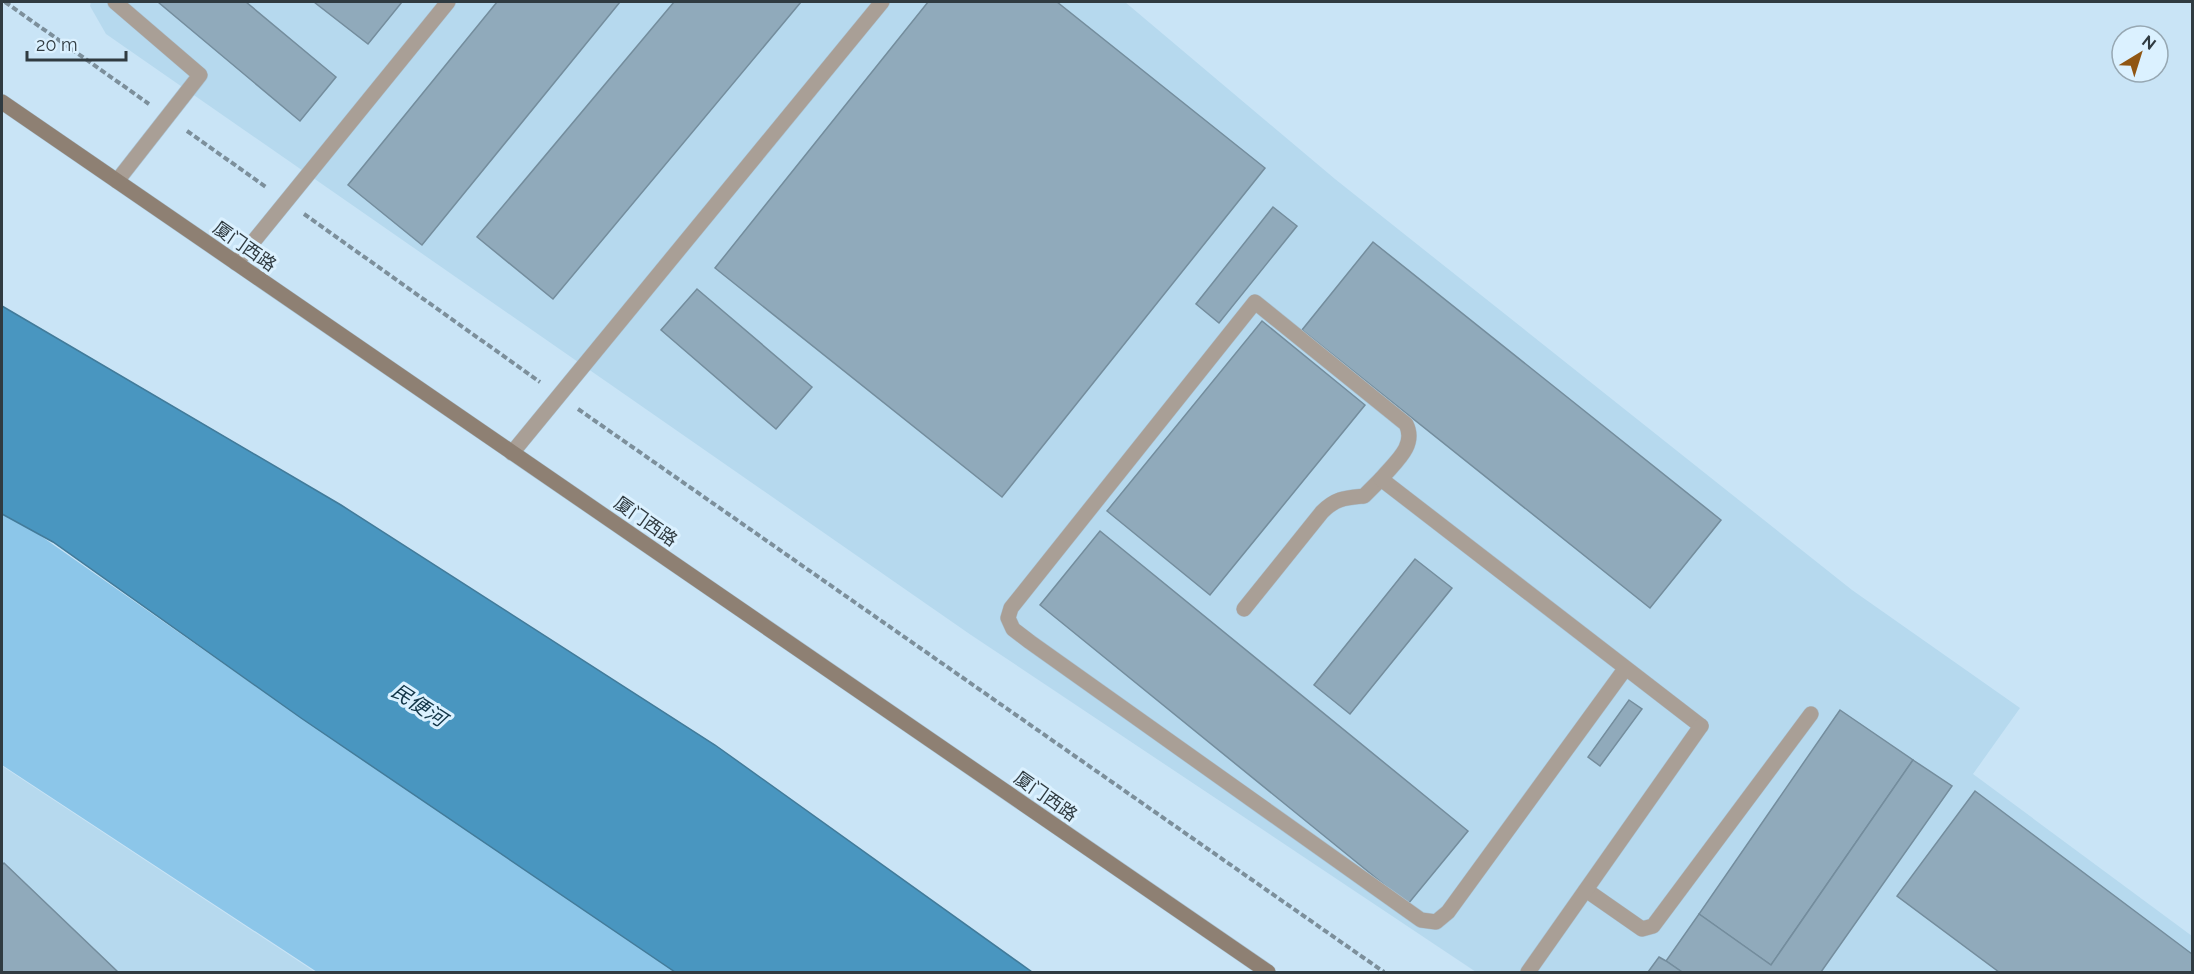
<svg xmlns="http://www.w3.org/2000/svg" width="2194" height="974" viewBox="0 0 2194 974" font-family="Raleway,'Noto Sans SC',sans-serif">
<rect width="100%" height="100%" fill="#c9e4f6"/>
<g fill="#b6d9ee">
<polygon points="91,2 1125,2 1335,179 1852,590 2020,708 1973,774 2192,936 2192,972 1476,972 971,635 106,34 90,6"/>
<polygon points="2,766 315,972 2,972"/>
</g>
<polygon fill="#8cc6e9" points="2,514 38,534 301,718 675,972 317,972 2,765"/>
<polygon fill="#4996c0" stroke="#427b9a" stroke-width="1.5" points="2,306 341,505 715,745 1032,972 675,972 301,718 53,542 2,514"/>
<g fill="#90aabb" stroke="#748d9d" stroke-width="1.5">
<polygon points="158,2 246,2 336,77 300,121"/>
<polygon points="314,2 402,2 368,44"/>
<polygon points="497,2 620,2 422,245 348,185"/>
<polygon points="674,2 801,2 553,299 477,237"/>
<polygon points="928,2 1057,2 1265,168 1002,497 715,268"/>
<polygon points="1273,207 1297,226 1219,323 1196,304"/>
<polygon points="1373,242 1721,520 1650,608 1302,330"/>
<polygon points="697,289 812,387 776,429 661,330"/>
<polygon points="1262,321 1365,405 1210,595 1107,511"/>
<polygon points="1100,531 1468,831 1408,904 1040,605"/>
<polygon points="1415,559 1452,588 1350,714 1314,685"/>
<polygon points="1629,700 1642,709 1600,766 1588,757"/>
<polygon points="1840,710 1913,760 1771,965 1699,914"/>
<polygon points="1913,760 1952,786 1821,972 1682,972 1666,961 1699,914 1771,965"/>
<polygon points="1975,791 2192,954 2192,972 1999,972 1897,896"/>
<polygon points="4,863 118,972 2,972 2,865"/>
<polygon points="1659,957 1666,961 1682,972 1648,972"/>
</g>
<g fill="none" stroke-linecap="round" stroke-linejoin="round">
<g stroke="#aac2d2" stroke-width="16">
<g id="lane">
<polyline points="115,2 200,75 117,181"/>
<polyline points="236,263 448,2"/>
<polyline points="512,453 882,2"/>
<path d="M1244 609 1322 512C1336 498 1345 498 1364 496L1381 479"/>
<path d="M1625 669 1448 912 1436 922 1421 920 1030 642 1013 629 1008 618 1011 608 1255 302 1406 424C1417 446 1395 462 1381 479L1701 726"/>
<polyline points="1586,890 1642,929 1653,926 1811,714"/>
</g>
</g>
<g stroke="#aac2d2" stroke-width="16">
<polyline id="street" points="1528,972 1701,726"/>
</g>
<g stroke="#aac2d2" stroke-width="16">
<polyline id="secondary" points="2,102 1268,972"/>
</g>
<g stroke="#7c8f9b" stroke-width="4" stroke-dasharray="6 3" stroke-linecap="butt">
<polyline points="5,2 149,104"/>
<polyline points="187,131 266,187"/>
<polyline points="304,214 540,382"/>
<polyline points="578,409 1384,972"/>
</g>
<use href="#lane" stroke="#a99f96" stroke-width="15"/>
<use href="#street" stroke="#a99f96" stroke-width="15"/>
<use href="#secondary" stroke="#8e8073" stroke-width="15"/>
</g>
<g text-anchor="middle" dominant-baseline="central" stroke-width="6" stroke-linejoin="round" paint-order="stroke">
<g font-size="18" fill="#303b41" stroke="#dbf1ff">
<text transform="translate(245 246) rotate(35)">厦门西路</text>
<text transform="translate(646 521) rotate(35)">厦门西路</text>
<text transform="translate(1046 796) rotate(35)">厦门西路</text>
</g>
<g font-size="20" font-style="italic" fill="#113446" stroke="#dbf1ff">
<text transform="translate(419 705) rotate(33)">民便河</text>
</g>
</g>
<rect width="2194" height="974" fill="none" stroke="#303b41" stroke-width="6"/>
<g transform="translate(2140 54) rotate(38)"><circle r="28" fill="#dbf1ff" stroke="#97a8b3" stroke-width="1.5"/>
<path d="M0-4.5L10 22L0 15L-10 22Z" fill="#905613"/>
<text y="-9" font-size="16" font-weight="bold" text-anchor="middle" fill="#303b41">N</text>
</g>
<path d="M27 51v9h99v-9" fill="none" stroke="#303b41" stroke-width="3"/>
<text x="36" y="51" font-size="18" fill="#303b41" stroke="#dbf1ff" stroke-width="4.5" paint-order="stroke">20 m</text>
</svg>
